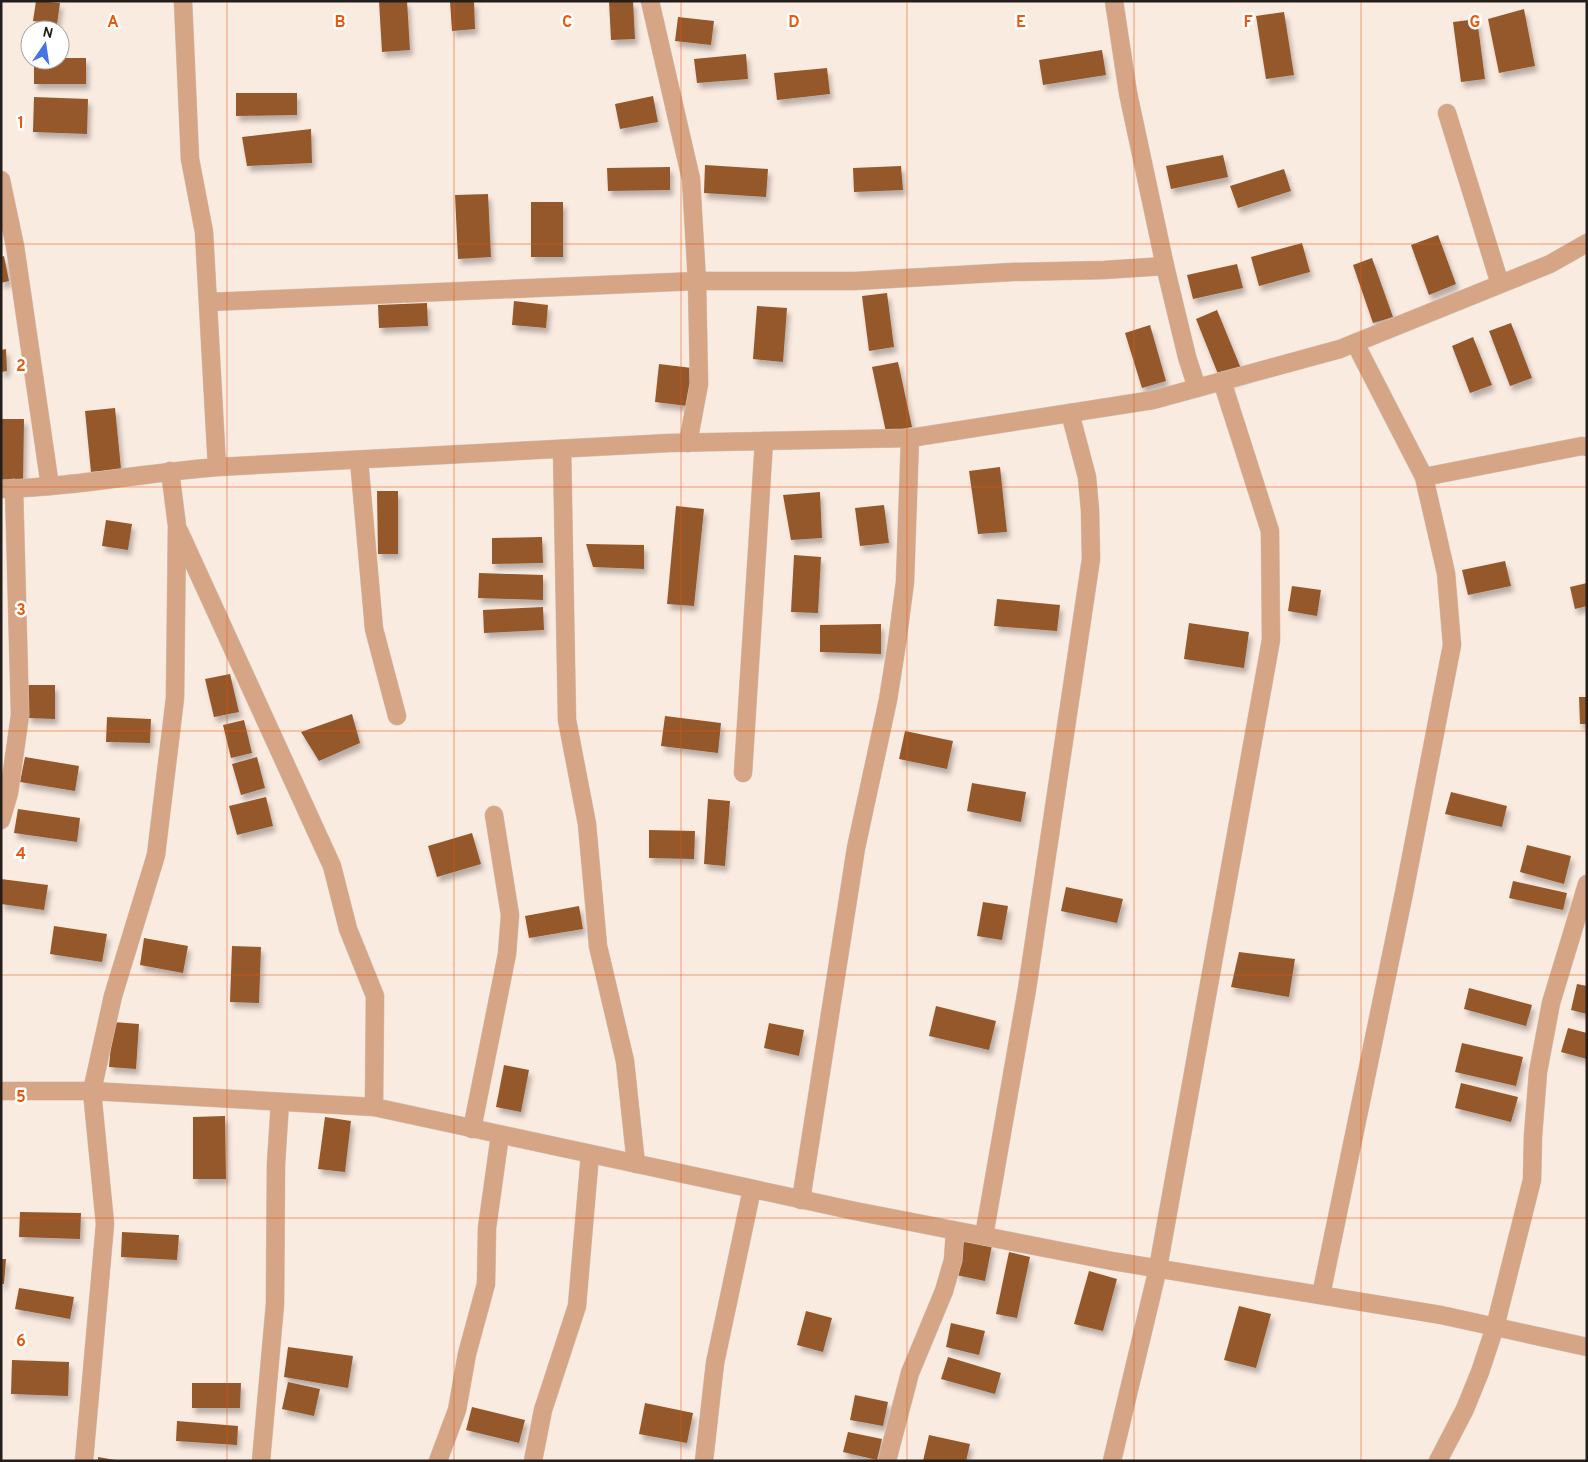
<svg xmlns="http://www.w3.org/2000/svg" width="1588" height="1462" viewBox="0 0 1588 1462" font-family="Overpass,sans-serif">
<defs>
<filter id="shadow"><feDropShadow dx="3" dy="5.5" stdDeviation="2.5" flood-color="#0004"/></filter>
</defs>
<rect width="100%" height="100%" fill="#faebe1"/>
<g fill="#95582a" filter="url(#shadow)">
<polygon points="36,1 60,3 57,24 33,21"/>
<polygon points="379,1 407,1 410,50 382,52"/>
<polygon points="450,1 474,1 475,29 452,31"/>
<polygon points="609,1 633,1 635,39 611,40"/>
<polygon points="1524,9 1535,66 1499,73 1488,19"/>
<polygon points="1284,12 1294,75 1266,79 1256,16"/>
<polygon points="678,17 714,21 711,45 675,41"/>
<polygon points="1477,19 1485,79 1461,82 1453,22"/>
<polygon points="1102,50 1106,75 1043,85 1039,60"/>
<polygon points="746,54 748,79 697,83 694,59"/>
<polygon points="60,58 86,58 86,84 34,84 34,60 60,60"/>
<polygon points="827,68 830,94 777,100 774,73"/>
<polygon points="236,93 297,93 297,115 236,116"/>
<polygon points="653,96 658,122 620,129 615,104"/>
<polygon points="34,97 88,99 87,134 33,132"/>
<polygon points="311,129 312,163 247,166 242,137"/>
<polygon points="1223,155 1228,177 1171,189 1166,166"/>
<polygon points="705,165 768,169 766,197 704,193"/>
<polygon points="901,166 903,190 854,192 853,168"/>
<polygon points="670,167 670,190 608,191 607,168"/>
<polygon points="1284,169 1291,191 1238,208 1230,186"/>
<polygon points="488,194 491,257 458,259 455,195"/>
<rect x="531" y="202" width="32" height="55"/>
<polygon points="1438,235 1456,284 1429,295 1411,245"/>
<polygon points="1302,243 1310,272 1259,286 1251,257"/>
<polygon points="4,256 9,281 1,283 1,257"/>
<polygon points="1372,258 1393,317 1373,323 1353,265"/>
<polygon points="1237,264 1243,288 1193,299 1187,275"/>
<polygon points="887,293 894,347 869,351 862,296"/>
<polygon points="514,301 548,305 546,328 512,325"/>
<polygon points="427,303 428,326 379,328 378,305"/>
<polygon points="757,306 787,308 783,362 753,359"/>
<polygon points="1217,310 1244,376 1222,384 1196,319"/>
<polygon points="1511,323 1532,378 1510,386 1489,331"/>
<polygon points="1150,325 1166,381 1142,388 1125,333"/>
<polygon points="1473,337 1492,385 1470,393 1452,346"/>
<polygon points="6,349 7,371 1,372 1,350"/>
<polygon points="898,362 912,427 886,432 872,367"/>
<polygon points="659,364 692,368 688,406 655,402"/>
<polygon points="115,408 121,469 91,472 85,411"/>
<polygon points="1,419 24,419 23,483 1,483"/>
<polygon points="1000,467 1007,532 978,534 969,471"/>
<polygon points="377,491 398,491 398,554 378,554"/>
<polygon points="820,492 822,538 791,540 783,495"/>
<polygon points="884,505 889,543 860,546 855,508"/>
<polygon points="676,506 704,509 694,606 667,604"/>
<polygon points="106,520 132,524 128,550 102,546"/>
<polygon points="542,537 543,563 492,564 492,538"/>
<polygon points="586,544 644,545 644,569 593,567"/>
<polygon points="794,555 821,557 818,613 791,612"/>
<polygon points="1505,561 1511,586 1468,595 1462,570"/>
<polygon points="479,573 543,575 543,600 478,598"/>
<polygon points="1587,583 1587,606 1575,609 1570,587"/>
<polygon points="1292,586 1321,590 1317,616 1288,611"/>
<polygon points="997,599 1060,605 1057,631 994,626"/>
<polygon points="543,607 544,630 484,633 483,610"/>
<polygon points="1189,623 1249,632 1244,668 1184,659"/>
<polygon points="881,624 881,654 820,652 820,625"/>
<polygon points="230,674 239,712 214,717 205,679"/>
<polygon points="28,685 55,685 55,719 28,718"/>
<polygon points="1579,697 1587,697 1587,724 1580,724"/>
<polygon points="352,714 360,743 319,761 301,732"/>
<polygon points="665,716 721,723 718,753 661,746"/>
<polygon points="107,717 151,719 150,743 106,742"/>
<polygon points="244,720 252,753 231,758 223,725"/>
<polygon points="905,731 953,741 947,769 899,759"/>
<polygon points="25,757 79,766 75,791 20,782"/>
<polygon points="257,757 265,788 241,795 232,764"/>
<polygon points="972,783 1026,792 1021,822 967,811"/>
<polygon points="1451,792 1507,806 1502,827 1445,814"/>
<polygon points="266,797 273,826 237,835 229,806"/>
<polygon points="708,799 730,801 725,866 704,864"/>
<polygon points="18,809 80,818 77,842 14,833"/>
<polygon points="649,830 695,831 694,859 649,858"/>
<polygon points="472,833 481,864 437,877 428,846"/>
<polygon points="1527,845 1571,856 1564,884 1520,872"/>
<polygon points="1,879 48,885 44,910 1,904"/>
<polygon points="1513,881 1567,893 1563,910 1509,898"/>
<polygon points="1066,887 1123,899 1117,923 1061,911"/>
<polygon points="983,902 1008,906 1002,940 977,936"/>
<polygon points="579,906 583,929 529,938 525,916"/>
<polygon points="54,926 107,934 102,962 50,954"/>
<polygon points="144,938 188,946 183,973 140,965"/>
<polygon points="232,946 261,947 259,1003 230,1002"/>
<polygon points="1239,952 1295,959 1289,997 1231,987"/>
<polygon points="1577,984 1587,986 1587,1014 1571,1010"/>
<polygon points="1469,988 1532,1005 1526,1026 1464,1009"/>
<polygon points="936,1006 996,1021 989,1050 929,1036"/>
<polygon points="113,1022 139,1024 136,1069 109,1067"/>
<polygon points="769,1023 804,1030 799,1056 764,1048"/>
<polygon points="1568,1028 1587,1033 1587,1059 1561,1052"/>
<polygon points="1462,1043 1523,1057 1516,1086 1455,1072"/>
<polygon points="504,1065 529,1070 521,1112 496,1107"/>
<polygon points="1461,1083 1518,1097 1511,1122 1455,1108"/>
<polygon points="225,1116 226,1179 193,1179 193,1117"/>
<polygon points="325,1117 351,1121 345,1172 318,1169"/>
<polygon points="20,1212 81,1213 80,1239 19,1237"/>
<polygon points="122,1232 179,1235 177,1260 121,1257"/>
<polygon points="964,1240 992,1245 985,1281 956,1275"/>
<polygon points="1009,1252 1030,1257 1017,1318 996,1314"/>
<polygon points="1,1259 6,1259 4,1284 1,1284"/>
<polygon points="1089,1271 1117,1279 1103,1331 1074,1324"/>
<polygon points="19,1288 74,1297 70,1319 15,1309"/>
<polygon points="1239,1306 1271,1314 1256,1368 1224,1360"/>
<polygon points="806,1311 832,1318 823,1352 797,1345"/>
<polygon points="951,1323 985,1331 979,1355 946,1347"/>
<polygon points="288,1347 353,1356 348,1388 284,1377"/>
<polygon points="948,1357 1001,1373 995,1394 941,1379"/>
<polygon points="12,1360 69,1362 68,1396 11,1394"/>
<polygon points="288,1382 320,1389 314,1416 282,1409"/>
<polygon points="192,1383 241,1383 240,1408 192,1408"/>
<polygon points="855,1395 888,1402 883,1426 850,1420"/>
<polygon points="645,1403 693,1413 687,1443 639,1434"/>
<polygon points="472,1407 525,1420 519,1443 466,1430"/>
<polygon points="177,1421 238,1426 237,1445 176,1441"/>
<polygon points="848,1432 882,1439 877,1460 843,1452"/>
<polygon points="929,1435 970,1444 966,1461 923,1461"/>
<polygon points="98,1457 115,1460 115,1461 98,1461"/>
</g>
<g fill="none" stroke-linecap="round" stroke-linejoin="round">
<g stroke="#d3c6bd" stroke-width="19">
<g id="minor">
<polyline points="183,1 190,159 204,232 217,467"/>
<polyline points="650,1 691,179 697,281 699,384 688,443"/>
<polyline points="1114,1 1128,93 1165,266 1187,357 1197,388"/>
<polyline points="1447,113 1500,284"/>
<polyline points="1,180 15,246 50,486"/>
<polyline points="209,302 697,281 855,281 1012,272 1104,270 1165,266"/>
<polyline points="562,449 567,720 587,824 598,946 625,1061 636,1164"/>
<polyline points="359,460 374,629 397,716"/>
<polyline points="1424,477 1582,446 1587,447"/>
<path d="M1 489C73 487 145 473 217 467L669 443 910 438 1153 400 1340 349 1550 264 1587 243"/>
<polyline points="179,531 332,866 348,929 375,996 374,1107"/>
<polyline points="743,773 764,441"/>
<polyline points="1,820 9,793 20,715 14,488"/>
<polyline points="1,1091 92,1091 374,1107 855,1211 1112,1261 1441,1315 1587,1347"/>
<polyline points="472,1129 507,954 510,915 494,815"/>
<polyline points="801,1200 856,848 888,700 897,643 905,582 910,438"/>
<polyline points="984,1236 1027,989 1091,559 1090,510 1087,477 1070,413"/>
<polyline points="1321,1295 1404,893 1452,645 1446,573 1424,477 1355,343"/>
<polyline points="84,1461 105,1224 92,1091 113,996 156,855 175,698 177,526 170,471"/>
<polyline points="261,1461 275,1304 276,1164 280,1102"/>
<polyline points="438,1461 457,1410 467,1354 486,1284 487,1228 500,1135"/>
<polyline points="533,1461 543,1410 577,1306 590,1154"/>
<polyline points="704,1461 715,1363 752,1189"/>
<polyline points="887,1461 910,1373 944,1291 953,1260 955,1231"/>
<polyline points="1112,1461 1158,1268 1271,640 1270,531 1222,381"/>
<polyline points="1438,1461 1465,1409 1480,1372 1495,1327 1532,1180 1533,1136 1538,1072 1551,1003 1587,884"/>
</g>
</g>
<use href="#minor" stroke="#d6a585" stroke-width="18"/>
</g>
<path fill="none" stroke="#e8590c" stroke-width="1" stroke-opacity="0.55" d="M227 1V1461M454 1V1461M681 1V1461M907 1V1461M1134 1V1461M1361 1V1461M1 244H1587M1 487H1587M1 731H1587M1 975H1587M1 1218H1587"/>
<g font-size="16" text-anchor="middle" font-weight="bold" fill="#e8590c" stroke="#fff" stroke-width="5" stroke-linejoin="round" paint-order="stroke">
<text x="113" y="27">A</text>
<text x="340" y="27">B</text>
<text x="567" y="27">C</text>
<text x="794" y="27">D</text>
<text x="1021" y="27">E</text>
<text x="1248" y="27">F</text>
<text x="1475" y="27">G</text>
<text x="21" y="128">1</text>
<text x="21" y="371">2</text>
<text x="21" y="615">3</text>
<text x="21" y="859">4</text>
<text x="21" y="1102">5</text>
<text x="21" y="1346">6</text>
</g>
<rect width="1588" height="1462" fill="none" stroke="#231e1a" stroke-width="5"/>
<g transform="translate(45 45) rotate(13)"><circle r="24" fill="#ffffff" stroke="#a7a5a3"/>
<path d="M0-4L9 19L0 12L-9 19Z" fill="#4573e4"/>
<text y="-8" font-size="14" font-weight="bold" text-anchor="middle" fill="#231e1a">N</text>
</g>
</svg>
